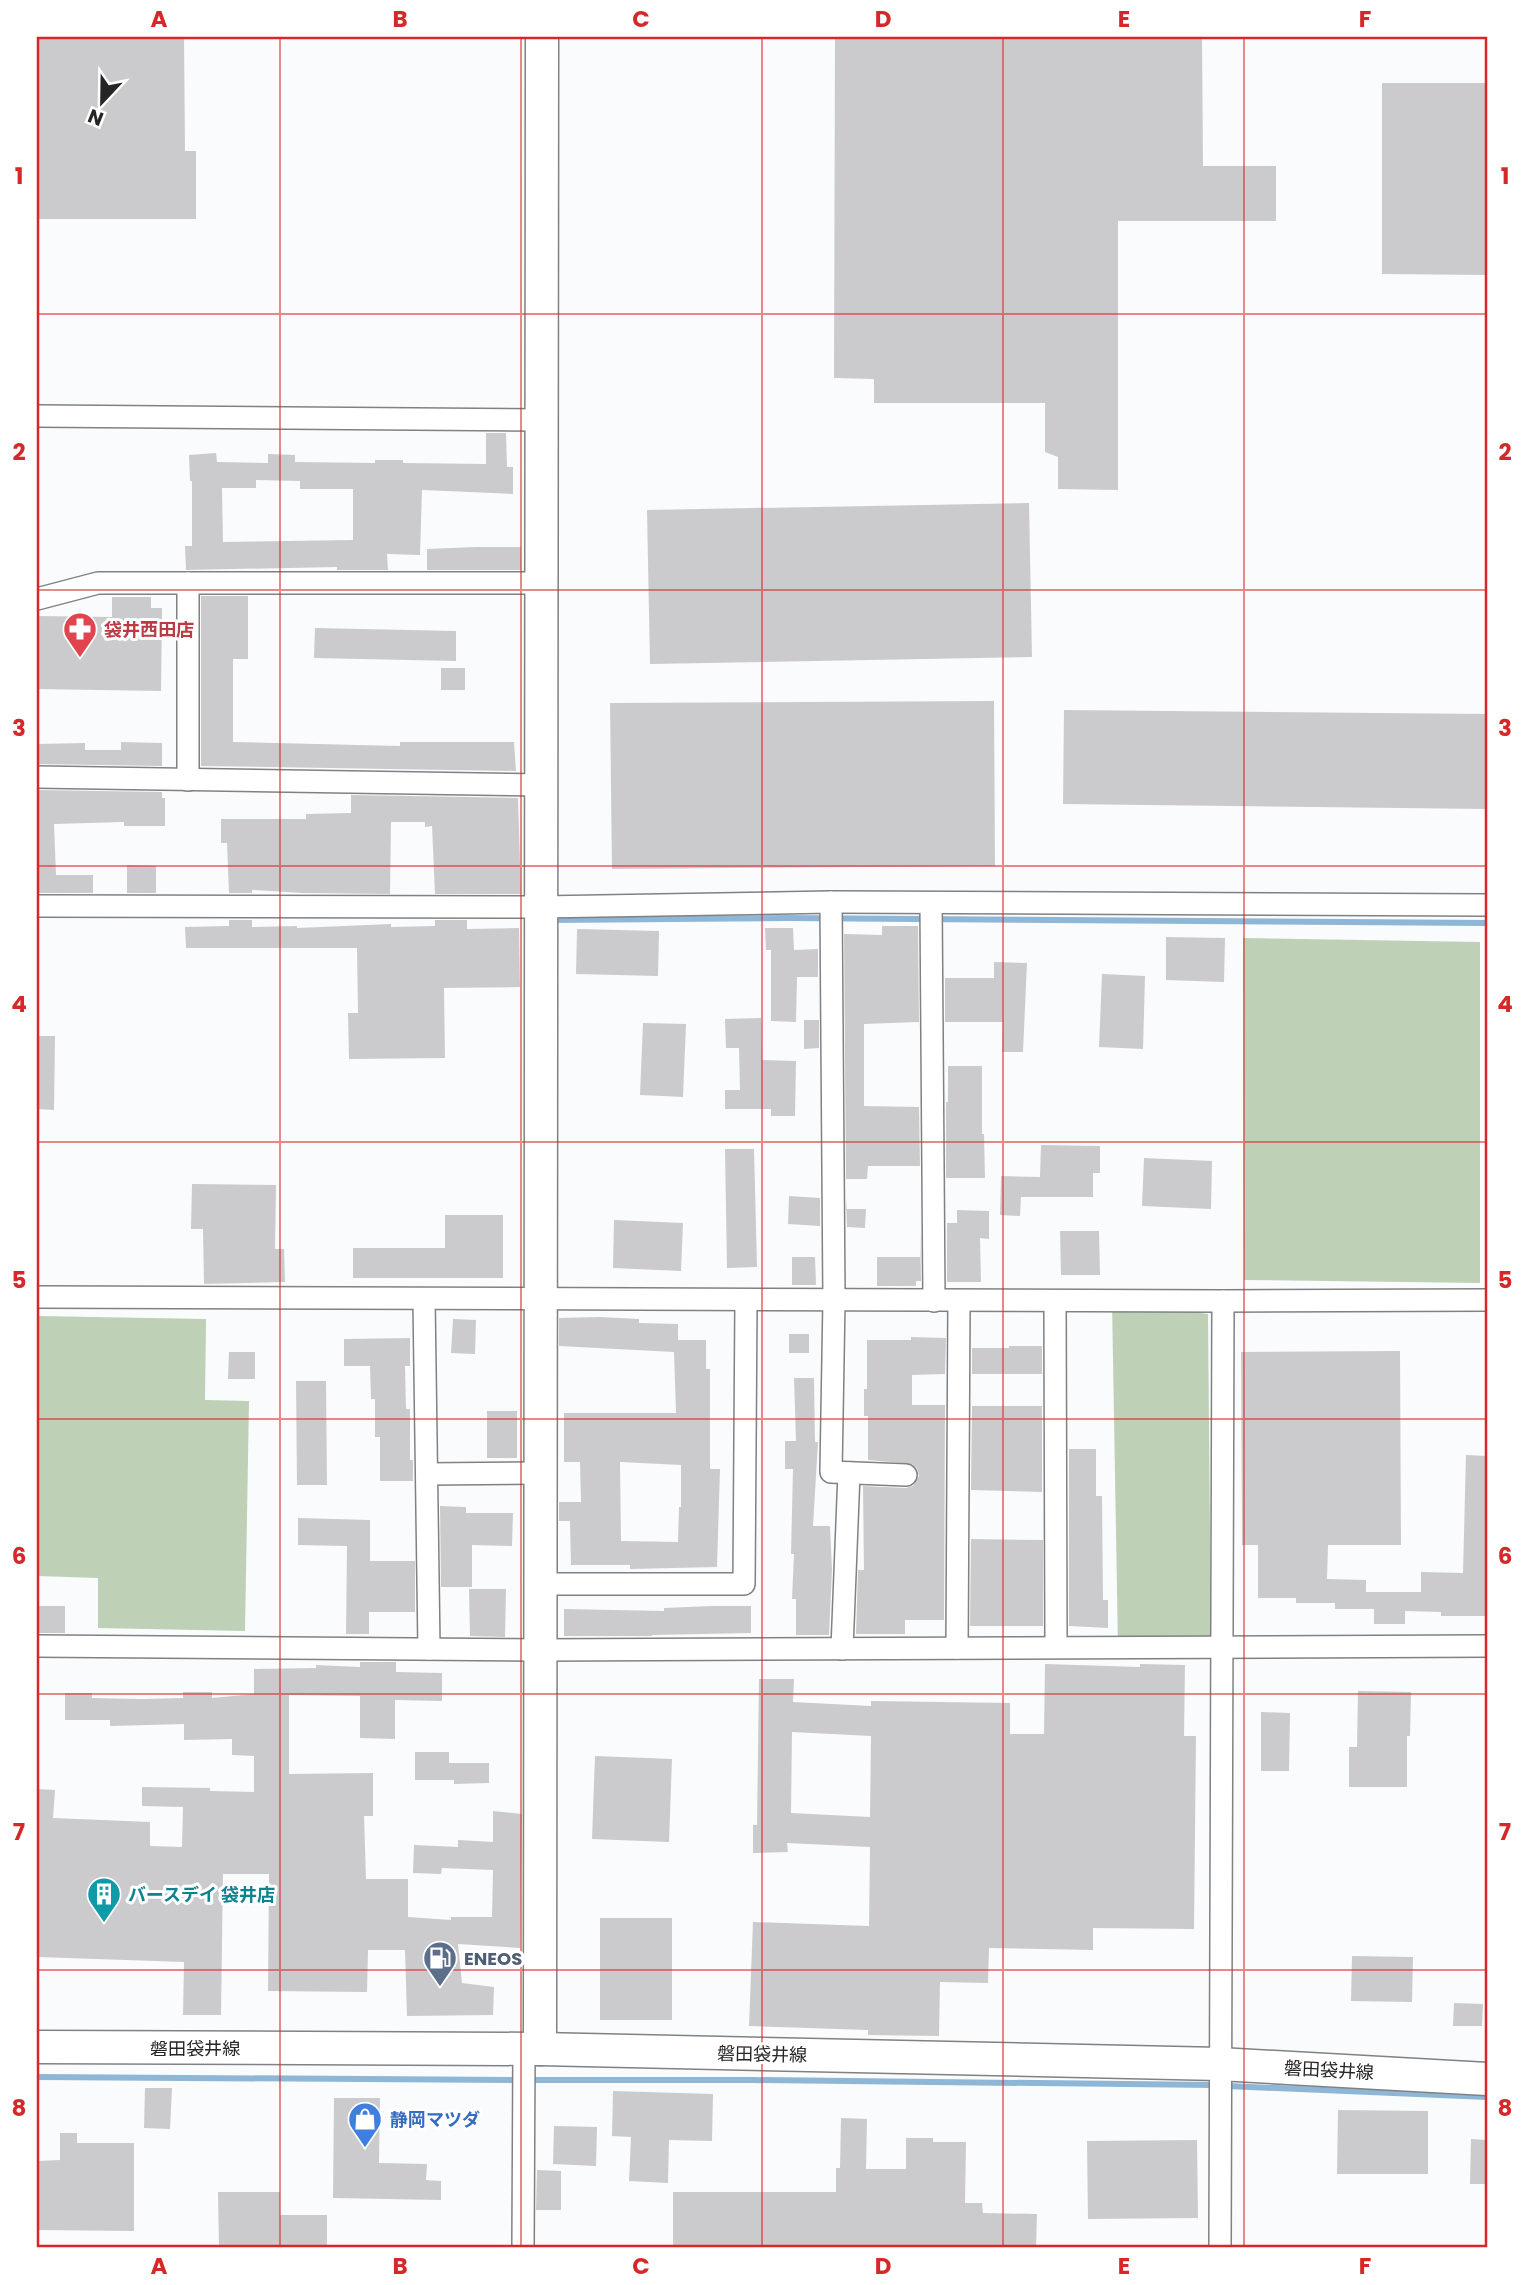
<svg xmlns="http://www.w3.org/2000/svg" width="1524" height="2285" viewBox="0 0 1524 2285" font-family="Poppins,'Noto Sans JP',sans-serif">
<rect width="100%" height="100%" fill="#fafbfd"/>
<g fill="#bed0b5">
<polygon points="1243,938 1480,942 1480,1283 1244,1280"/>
<polygon points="1112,1301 1208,1314 1211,1647 1118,1647"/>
<polygon points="37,1316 206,1319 205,1400 249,1401 245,1631 98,1628 98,1578 37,1576"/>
</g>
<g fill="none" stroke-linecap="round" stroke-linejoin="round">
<g stroke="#8eb6d6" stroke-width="6">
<polyline points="549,920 785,918 1487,923"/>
<polyline points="37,2077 514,2080"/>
<polyline points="531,2080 752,2080 1214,2085"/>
<polyline points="1227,2086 1487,2097"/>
</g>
</g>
<g fill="#cbcbce" fill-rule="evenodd">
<polygon points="37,37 184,37 185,151 196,151 196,219 37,219"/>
<polygon points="835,37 1202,37 1203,166 1276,166 1276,221 1118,221 1118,490 1058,489 1058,457 1045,452 1045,403 874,403 874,379 834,378"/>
<polygon points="1382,83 1487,83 1487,275 1382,274"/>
<path d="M486 433H506L507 467H513V494L422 490 420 555 387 554 388 570H337V567L186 570 185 546H192V481H190L189 455 216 453 217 462 268 463V454L295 455V462L375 463V460H403V463L486 464ZM256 480 300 481V489H353V540L223 542 222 488H256Z"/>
<polygon points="1029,503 1032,657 650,664 647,510"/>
<polygon points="476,547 521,547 521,570 427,570 427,549"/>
<polygon points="201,596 248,596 248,659 233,659 233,742 400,746 400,742 514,742 516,771 201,766"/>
<polygon points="112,597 151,597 151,608 162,608 161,691 37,689 37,616 112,617"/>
<polygon points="315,628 456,631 456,661 314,658"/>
<rect x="441" y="668" width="24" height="22"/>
<polygon points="994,701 995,866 612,869 610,703"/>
<polygon points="1064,710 1487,714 1487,809 1063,804"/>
<polygon points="121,742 162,743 162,766 37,764 37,744 85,743 85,750 121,750"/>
<polygon points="37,790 162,792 162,798 165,798 165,826 124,826 124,822 54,824 56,875 93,875 93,893 37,893"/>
<polygon points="351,795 518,798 521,894 435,894 432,826 425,827 425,822 391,822 390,894 302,893 252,890 252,893 229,893 227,843 221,843 221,819 306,819 306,814 351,813"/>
<polygon points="127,865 156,866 156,893 127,893"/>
<polygon points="229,920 252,920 252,927 297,926 297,928 391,924 391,927 435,926 435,920 467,920 467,929 519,928 520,987 444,988 445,1058 349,1059 348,1013 358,1013 357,948 186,948 185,927 229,926"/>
<polygon points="882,926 918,926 919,1022 864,1024 864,1106 919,1107 920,1166 868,1166 867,1179 846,1179 844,934 882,935"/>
<polygon points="765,928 793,928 794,950 818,949 818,977 797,977 796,1022 771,1021 771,950 766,950"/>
<polygon points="577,929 659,931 658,976 576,974"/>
<polygon points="1166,937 1225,938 1224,982 1166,980"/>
<polygon points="994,962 1027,963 1023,1052 1002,1052 1003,1022 945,1022 945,978 994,978"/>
<polygon points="1102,974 1145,976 1143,1049 1099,1047"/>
<polygon points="761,1018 762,1060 796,1061 795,1116 771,1116 771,1109 725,1109 725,1090 740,1090 739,1048 726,1048 725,1019"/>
<polygon points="804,1020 819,1020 819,1048 804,1049"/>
<polygon points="643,1023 686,1024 683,1097 640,1095"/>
<polygon points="37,1036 55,1036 54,1110 37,1109"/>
<polygon points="948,1066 982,1066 982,1134 984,1134 985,1178 946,1178 946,1102 948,1102"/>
<polygon points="1041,1145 1100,1146 1100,1173 1093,1173 1093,1197 1021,1197 1020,1216 1000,1215 1001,1176 1040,1177"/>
<polygon points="725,1149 754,1149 757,1267 727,1268"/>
<polygon points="1144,1158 1212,1161 1211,1209 1142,1206"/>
<polygon points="192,1184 276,1185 275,1249 284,1249 285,1282 204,1284 203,1229 191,1229"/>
<polygon points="789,1196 820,1198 820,1226 788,1224"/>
<polygon points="846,1200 847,1209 866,1209 865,1228 847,1227"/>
<polygon points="957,1210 989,1211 989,1239 980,1238 981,1282 947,1282 947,1223 957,1223"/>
<polygon points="445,1215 503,1215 503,1278 353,1278 353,1248 445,1248"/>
<polygon points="614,1220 683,1223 681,1271 613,1268"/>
<polygon points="1060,1231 1099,1231 1100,1275 1061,1275"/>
<polygon points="920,1232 921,1281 916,1281 916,1286 877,1286 877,1257 920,1257"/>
<polygon points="792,1257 815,1257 816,1285 792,1285"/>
<path d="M600 1317 639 1319V1323L678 1324V1340H706V1369H710V1469H720L717 1567 630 1569V1565H571L570 1521H559V1502H581L580 1462H564V1413H676L674 1352 559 1346V1318ZM620 1462 681 1465V1507H679L678 1542 621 1541Z"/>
<polygon points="453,1319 476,1320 475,1354 451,1353"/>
<rect x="789" y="1334" width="20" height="19"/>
<polygon points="911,1337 946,1338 945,1374 912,1375 912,1405 945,1405 944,1620 905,1620 905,1634 856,1634 858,1570 864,1570 863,1486 906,1488 913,1486 919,1476 917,1468 912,1464 868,1460 868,1416 864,1416 864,1389 867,1389 867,1340 911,1340"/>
<polygon points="410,1338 410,1366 405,1366 406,1409 410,1409 410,1460 413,1460 413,1481 380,1481 380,1437 375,1437 375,1399 371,1399 370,1366 344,1366 344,1339"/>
<polygon points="1009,1346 1042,1346 1042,1374 972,1374 972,1348 1009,1348"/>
<polygon points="1400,1351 1401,1545 1328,1545 1327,1579 1366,1580 1366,1592 1421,1592 1421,1572 1463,1573 1466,1455 1487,1456 1487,1616 1441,1616 1441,1612 1405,1611 1405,1624 1374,1624 1374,1609 1335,1609 1335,1603 1296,1603 1296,1598 1258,1598 1258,1545 1242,1545 1241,1352"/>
<polygon points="229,1352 255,1352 255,1379 228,1379"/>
<polygon points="794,1378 814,1378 815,1442 818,1442 813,1526 830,1526 832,1570 829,1635 796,1635 796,1599 792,1599 794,1554 791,1554 793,1469 785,1469 785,1441 796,1441"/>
<polygon points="296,1381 326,1381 327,1485 297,1485"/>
<polygon points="972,1406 1042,1406 1042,1492 971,1490"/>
<rect x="487" y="1411" width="30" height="47"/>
<polygon points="1069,1449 1096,1449 1096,1496 1102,1496 1103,1600 1108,1600 1108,1628 1069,1626"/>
<polygon points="440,1506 466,1507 466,1513 513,1513 512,1546 472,1545 472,1587 441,1587"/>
<polygon points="298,1518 370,1520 370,1561 415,1561 415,1612 369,1612 369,1634 346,1634 347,1546 298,1545"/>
<polygon points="971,1539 1043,1540 1043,1626 970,1626"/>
<polygon points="469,1589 506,1589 505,1637 470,1636"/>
<polygon points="38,1606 65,1606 65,1633 37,1633"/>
<polygon points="711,1606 751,1606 751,1633 652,1635 652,1636 564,1636 564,1609 664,1611 664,1608"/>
<polygon points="360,1662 396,1662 396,1672 442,1673 442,1701 395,1700 395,1739 360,1738 360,1696 289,1695 289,1774 373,1773 373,1816 364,1816 366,1879 408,1879 408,1917 451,1920 451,1917 492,1917 493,1870 442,1868 441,1874 413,1873 414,1845 458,1847 458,1840 493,1842 493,1811 522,1814 520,1948 458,1944 462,1983 494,1987 493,2015 407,2016 405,1950 368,1950 367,1992 268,1991 269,1874 223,1874 221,2015 183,2015 184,1962 37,1957 37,1789 55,1790 53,1818 150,1822 150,1846 182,1847 183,1807 142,1806 142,1787 210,1788 210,1791 254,1792 254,1756 232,1755 232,1739 184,1740 184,1724 110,1726 110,1720 65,1720 65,1693 92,1693 92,1698 142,1699 183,1698 183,1692 212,1692 212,1698 254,1694 254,1669 316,1668 316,1665 360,1667"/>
<path d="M1045 1664 1140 1667V1664L1185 1665 1184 1736H1196L1194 1929 1093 1928V1950L989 1948 988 1983 940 1982 939 2036 868 2035V2030L749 2026 753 1922 869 1926 870 1847 787 1843 788 1852 753 1853V1825H757L759 1679H794L793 1702 871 1706V1701L1010 1703V1734H1044ZM792 1732 871 1736 870 1817 791 1813Z"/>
<polygon points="1358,1691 1411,1692 1410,1736 1407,1736 1407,1787 1349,1787 1349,1747 1357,1747"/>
<polygon points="1261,1712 1290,1713 1289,1771 1261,1771"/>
<polygon points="415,1752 449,1752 449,1763 489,1763 489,1783 454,1784 454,1780 415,1780"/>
<polygon points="595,1756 672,1759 669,1842 592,1839"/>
<rect x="600" y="1918" width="72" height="102"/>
<polygon points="1352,1956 1413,1957 1412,2002 1351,2001"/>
<polygon points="1454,2003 1483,2004 1482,2026 1453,2026"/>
<polygon points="145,2088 172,2088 170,2129 144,2128"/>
<polygon points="613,2091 713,2094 712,2141 669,2140 668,2183 629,2181 631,2137 612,2136"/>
<polygon points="334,2098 380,2098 379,2163 427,2164 426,2180 441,2181 441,2200 333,2198"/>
<polygon points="1338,2110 1428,2111 1428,2174 1337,2174"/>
<polygon points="841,2118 867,2119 866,2169 906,2169 906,2138 933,2138 933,2142 966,2142 965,2203 982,2203 983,2213 1037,2214 1036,2248 673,2248 673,2192 836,2192 836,2168 840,2168"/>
<polygon points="554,2126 597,2127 596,2166 553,2164"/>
<polygon points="60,2133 77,2133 77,2143 134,2143 134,2231 37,2230 37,2161 60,2160"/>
<polygon points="1471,2139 1487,2140 1487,2184 1470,2184"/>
<polygon points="1197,2140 1198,2218 1088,2219 1087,2141"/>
<polygon points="537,2170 561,2171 561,2210 536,2210"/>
<polygon points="218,2192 280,2192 280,2215 327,2215 327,2248 219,2248"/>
</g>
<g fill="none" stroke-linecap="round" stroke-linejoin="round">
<g stroke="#808183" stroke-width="24">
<g id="street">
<polyline points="37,416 542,420"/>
<polyline points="188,583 188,780"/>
<polyline points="37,599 98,583 542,583"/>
<polyline points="37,777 542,785"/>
<polyline points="831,902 834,1300 831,1472 906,1475"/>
<polyline points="931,903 934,1301"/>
<polyline points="37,906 541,907 831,902 1487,905"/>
<polyline points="37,1297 1223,1301 1487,1300"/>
<polyline points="424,1299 429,1649"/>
<polyline points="1055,1301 1056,1647"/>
<polyline points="427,1474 541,1473"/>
<polyline points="541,1584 744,1584 746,1300"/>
<polyline points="37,1646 541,1650 1487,1646"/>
<polyline points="957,1648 959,1301"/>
<polyline points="842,1649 849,1473"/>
<polyline points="523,2248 524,2049"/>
<polyline points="1220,2248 1223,1301"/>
</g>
</g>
<g stroke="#808183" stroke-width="35">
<g id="secondary">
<polyline points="37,2047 540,2049 1219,2064 1487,2079"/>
<polyline points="540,2049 542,37"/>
</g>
</g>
<use href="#street" stroke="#fff" stroke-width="21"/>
<use href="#secondary" stroke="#fff" stroke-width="32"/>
</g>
<path fill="none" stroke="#d62828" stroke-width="2" stroke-opacity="0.55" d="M280 37V2248M521 37V2248M762 37V2248M1003 37V2248M1244 37V2248M37 314H1487M37 590H1487M37 866H1487M37 1142H1487M37 1419H1487M37 1694H1487M37 1970H1487"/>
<defs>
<g id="pharmacy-pin" transform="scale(1.75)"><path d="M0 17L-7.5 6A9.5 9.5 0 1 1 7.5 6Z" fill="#e0444e" stroke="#fff"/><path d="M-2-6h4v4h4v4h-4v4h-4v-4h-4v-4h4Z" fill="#fff"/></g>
<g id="building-pin" transform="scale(1.75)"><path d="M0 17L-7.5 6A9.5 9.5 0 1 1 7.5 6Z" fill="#0f9aa8" stroke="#fff"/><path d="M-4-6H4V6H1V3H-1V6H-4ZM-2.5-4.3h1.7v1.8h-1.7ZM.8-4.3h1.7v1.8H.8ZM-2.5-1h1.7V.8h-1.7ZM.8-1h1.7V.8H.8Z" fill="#fff"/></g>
<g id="fuel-pin" transform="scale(1.75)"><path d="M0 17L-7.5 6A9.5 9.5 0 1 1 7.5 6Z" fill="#5c6f8a" stroke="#fff"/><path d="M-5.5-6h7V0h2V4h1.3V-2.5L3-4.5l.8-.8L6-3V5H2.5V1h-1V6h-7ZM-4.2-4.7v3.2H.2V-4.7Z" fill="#fff"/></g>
<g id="shop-pin" transform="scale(1.75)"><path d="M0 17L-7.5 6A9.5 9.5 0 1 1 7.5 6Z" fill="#3f7fe0" stroke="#fff"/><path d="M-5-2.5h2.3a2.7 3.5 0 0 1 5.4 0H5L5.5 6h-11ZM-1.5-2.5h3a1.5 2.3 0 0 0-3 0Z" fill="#fff"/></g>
</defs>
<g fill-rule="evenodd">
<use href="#pharmacy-pin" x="80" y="629"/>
<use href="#building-pin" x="104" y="1894"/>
<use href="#fuel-pin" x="440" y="1958"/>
<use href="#shop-pin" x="365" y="2119"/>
</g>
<g text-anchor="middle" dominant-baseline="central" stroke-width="6" stroke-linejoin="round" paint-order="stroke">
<g font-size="18" font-weight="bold" fill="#be3a42" stroke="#fff" text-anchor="start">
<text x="104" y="629">袋井西田店</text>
</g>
<g font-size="18" font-weight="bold" fill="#0d838f" stroke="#fff" text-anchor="start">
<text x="128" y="1894">バースデイ 袋井店</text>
</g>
<g font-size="18" font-weight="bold" fill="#4e5e75" stroke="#fff" text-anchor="start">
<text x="464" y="1958">ENEOS</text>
</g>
<g font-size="18" fill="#252526" stroke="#fff">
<text x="195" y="2048">磐田袋井線</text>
<text transform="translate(762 2054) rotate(1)">磐田袋井線</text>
<text transform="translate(1329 2070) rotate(3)">磐田袋井線</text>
</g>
<g font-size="18" font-weight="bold" fill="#366cbe" stroke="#fff" text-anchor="start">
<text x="390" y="2119">静岡マツダ</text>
</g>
</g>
<rect width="1524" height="2285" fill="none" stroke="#ffffff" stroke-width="77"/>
<g transform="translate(102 102) rotate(202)" stroke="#ffffff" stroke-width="5" paint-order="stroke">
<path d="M0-5L12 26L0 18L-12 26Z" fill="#252526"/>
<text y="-10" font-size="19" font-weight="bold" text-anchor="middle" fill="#252526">N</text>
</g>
<rect x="38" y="38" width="1448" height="2208" fill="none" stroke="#d62828" stroke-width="2.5"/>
<g font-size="23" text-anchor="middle" font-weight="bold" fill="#d62828">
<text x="159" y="27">A</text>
<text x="400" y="27">B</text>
<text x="641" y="27">C</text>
<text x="883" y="27">D</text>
<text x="1124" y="27">E</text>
<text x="1365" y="27">F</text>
<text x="19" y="184">1</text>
<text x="1505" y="184">1</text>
<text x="19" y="460">2</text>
<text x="1505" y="460">2</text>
<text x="19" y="736">3</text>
<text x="1505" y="736">3</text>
<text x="19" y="1012">4</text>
<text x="1505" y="1012">4</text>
<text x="19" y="1288">5</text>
<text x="1505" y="1288">5</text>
<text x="19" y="1564">6</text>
<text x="1505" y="1564">6</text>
<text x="19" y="1840">7</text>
<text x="1505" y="1840">7</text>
<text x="19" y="2116">8</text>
<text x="1505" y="2116">8</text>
<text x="159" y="2274">A</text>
<text x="400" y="2274">B</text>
<text x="641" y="2274">C</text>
<text x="883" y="2274">D</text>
<text x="1124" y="2274">E</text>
<text x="1365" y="2274">F</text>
</g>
</svg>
